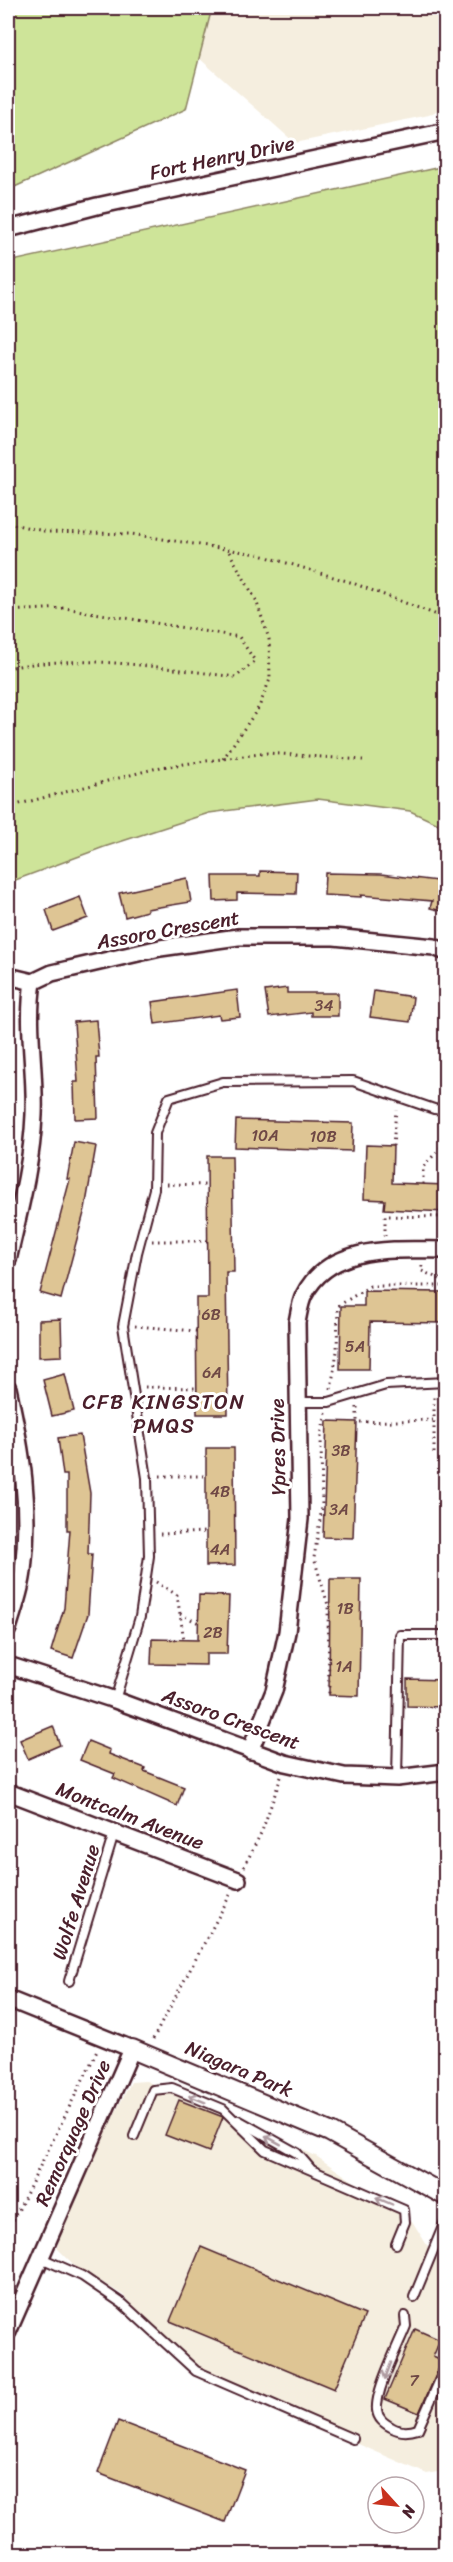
<svg xmlns="http://www.w3.org/2000/svg" width="453" height="2562" viewBox="0 0 453 2562" font-family="Sriracha,sans-serif">
<rect width="100%" height="100%" fill="#fff"/>
<filter id="ink" filterUnits="userSpaceOnUse"><feTurbulence type="fractalNoise" baseFrequency=".0167" numOctaves="2"/><feDisplacementMap in="SourceGraphic" scale="12" xChannelSelector="R" yChannelSelector="G"/><feConvolveMatrix kernelMatrix="1 2 1 2 8 2 1 2 1" color-interpolation-filters="sRGB"/></filter>
<g filter="url(#ink)">
<g fill="#f5eedf">
<polygon points="169,8 445,8 445,106 429,115 295,143 199,58 176,23"/>
<polygon points="146,2081 316,2156 412,2221 435,2258 445,2262 445,2473 442,2471 427,2474 214,2381 186,2360 123,2295 75,2266 57,2248 67,2207 131,2082"/>
</g>
<g fill="#cee499" stroke="#8c8262" stroke-width="1.5">
<polygon points="8,8 212,8 186,109 8,190"/>
<polygon points="445,166 445,827 410,811 318,799 209,813 104,847 10,882 12,964 8,963 8,262"/>
</g>
<g fill="#dec594" stroke="#4a1f2b" stroke-width="1.5">
<polygon points="441,867 446,867 446,912 430,908 432,901 361,895 361,897 324,895 325,873 381,874 437,881"/>
<polygon points="260,871 297,872 296,894 237,893 237,900 214,901 213,876 260,876"/>
<polygon points="187,878 191,902 147,909 147,911 125,917 119,893"/>
<polygon points="80,897 88,918 53,931 46,910"/>
<polygon points="287,988 287,993 338,993 338,1016 311,1016 311,1012 269,1017 265,991"/>
<polygon points="237,990 240,1017 220,1019 219,1015 155,1024 152,1002"/>
<polygon points="374,991 413,997 410,1022 370,1017"/>
<polygon points="96,1020 99,1057 96,1057 98,1118 75,1119 74,1082 78,1082 74,1022"/>
<polygon points="236,1120 353,1123 352,1151 235,1147"/>
<polygon points="74,1142 96,1146 85,1209 61,1299 40,1293 70,1179 67,1179"/>
<polygon points="366,1145 393,1146 392,1183 446,1185 446,1212 384,1209 385,1200 364,1199"/>
<polygon points="207,1156 232,1156 234,1272 226,1272 228,1414 197,1414 196,1298 208,1298"/>
<polygon points="364,1291 446,1292 446,1323 370,1322 369,1369 340,1369 341,1306 364,1306"/>
<polygon points="61,1319 62,1356 39,1357 39,1320"/>
<polygon points="65,1374 74,1411 52,1416 43,1380"/>
<polygon points="327,1421 357,1422 353,1538 323,1537"/>
<polygon points="80,1435 90,1493 88,1554 92,1554 88,1614 73,1658 51,1651 64,1608 70,1530 67,1530 67,1475 63,1475 58,1438"/>
<polygon points="206,1448 234,1448 235,1565 206,1566"/>
<polygon points="330,1579 361,1579 359,1696 329,1695"/>
<polygon points="199,1595 229,1596 227,1654 206,1654 206,1665 151,1664 152,1639 198,1640"/>
<polygon points="407,1679 446,1680 446,1707 407,1706"/>
<polygon points="53,1726 60,1745 28,1759 20,1740"/>
<polygon points="88,1741 110,1750 109,1754 145,1768 144,1771 184,1787 177,1806 113,1778 115,1774 80,1760"/>
<polygon points="179,2100 223,2117 209,2152 165,2135"/>
<polygon points="201,2247 365,2315 334,2389 170,2321"/>
<polygon points="415,2329 440,2340 433,2357 442,2361 419,2413 385,2399"/>
<polygon points="118,2421 245,2470 225,2522 98,2473"/>
</g>
<g fill="none" stroke-linecap="round" stroke-linejoin="round">
<g stroke="#4a1f2b" stroke-width="12">
<g id="service">
<polyline points="298,1402 329,1402 386,1385 446,1382"/>
<polyline points="115,1700 140,1617 149,1556 147,1478 123,1326 137,1253 154,1189 155,1133 169,1098 223,1082 353,1081 434,1109 446,1110"/>
<polyline points="397,1778 400,1635 446,1635"/>
<polyline points="69,1981 114,1833"/>
<polyline points="238,2120 297,2153 310,2168"/>
<polyline points="134,2136 153,2090 172,2088 223,2109 265,2150 404,2210 405,2222 396,2244"/>
<polyline points="41,2258 82,2276 123,2304 196,2371 353,2439"/>
<polyline points="414,2297 446,2219"/>
<path d="M405 2316 406 2326C398 2346 375 2391 377 2410 378 2419 384 2423 391 2427 399 2432 409 2432 418 2429L446 2366"/>
</g>
</g>
<g stroke="#4a1f2b" stroke-width="20">
<g id="minor">
<polyline points="8,229 97,206 446,131"/>
<polyline points="8,976 33,982 52,973 160,948 238,937 334,937 434,947 446,952"/>
<path d="M8 1260C19 1212 32 1164 34 1115 36 1071 26 1027 33 982"/>
<path d="M8 1388C22 1452 31 1505 23 1571 21 1591 13 1611 8 1629"/>
<polyline points="8,1665 115,1700 285,1763 344,1776 397,1778 446,1772"/>
<path d="M250 1751 274 1691 287 1632 300 1519 297 1322C299 1313 300 1303 304 1295 330 1243 396 1250 446 1250"/>
<polyline points="8,1792 238,1880"/>
<polyline points="8,1999 132,2049 8,2332"/>
</g>
</g>
<g stroke="#4a1f2b" stroke-width="22">
<polyline id="tertiary" points="132,2049 330,2132 446,2196"/>
</g>
<g stroke="#4a1f2b" stroke-width="3" stroke-dasharray="1.5 4.5" stroke-linecap="butt">
<polyline points="8,523 48,532 131,534 257,554 350,582 445,618"/>
<path d="M8 611 65 608 239 637 255 661 236 677C163 668 81 653 8 668"/>
<polyline points="223,759 259,707 270,679 269,639 256,600 228,550"/>
<polyline points="8,807 161,767 267,753 363,760"/>
<polyline points="393,1146 396,1110"/>
<polyline points="167,1184 207,1185"/>
<polyline points="423,1184 423,1167 446,1142"/>
<polyline points="385,1236 385,1216 446,1217"/>
<polyline points="152,1241 208,1241"/>
<polyline points="422,1265 422,1271 446,1282"/>
<polyline points="135,1326 196,1331"/>
<polyline points="145,1387 197,1388"/>
<polyline points="331,1389 337,1351 338,1306 370,1286 446,1286"/>
<polyline points="357,1407 357,1422 433,1420"/>
<polyline points="326,1413 321,1435 322,1507 314,1558 328,1605 329,1695"/>
<polyline points="434,1453 434,1395"/>
<polyline points="160,1476 206,1476"/>
<polyline points="160,1534 206,1532"/>
<polyline points="156,1582 177,1595 184,1640"/>
<polyline points="180,1614 199,1623"/>
<polyline points="244,1867 262,1831 281,1777"/>
<polyline points="153,2039 230,1895"/>
<polyline points="8,2231 97,2051"/>
</g>
<use href="#service" stroke="#fff" stroke-width="8"/>
<use href="#minor" stroke="#fff" stroke-width="15"/>
<use href="#tertiary" stroke="#fff" stroke-width="18"/>
</g>
<defs><path id="oneway-shaft" d="M-6 0H5M1.5-3L5.5 0L1.5 3" fill="none" stroke-width="1.6" stroke-linecap="round" stroke-linejoin="round" transform="scale(1.5)"/></defs>
<g stroke="#ae9aa0">
<use href="#oneway-shaft" transform="translate(197 2099) rotate(-158)"/>
<use href="#oneway-shaft" transform="translate(273 2140) rotate(-151)"/>
<use href="#oneway-shaft" transform="translate(384 2201) rotate(-157)"/>
<use href="#oneway-shaft" transform="translate(388 2371) rotate(111)"/>
</g>
</g>
<g text-anchor="middle" dominant-baseline="central" stroke-width="6" stroke-linejoin="round" paint-order="stroke">
<g font-size="16" fill="#6f4845">
<text x="324" y="1005">34</text>
<text x="265" y="1135">10A</text>
<text x="323" y="1136">10B</text>
<text x="211" y="1314">6B</text>
<text x="355" y="1346">5A</text>
<text x="212" y="1372">6A</text>
<text x="341" y="1450">3B</text>
<text x="220" y="1491">4B</text>
<text x="339" y="1509">3A</text>
<text x="220" y="1549">4A</text>
<text x="345" y="1608">1B</text>
<text x="213" y="1632">2B</text>
<text x="344" y="1666">1A</text>
<text x="414" y="2380">7</text>
</g>
<g font-size="20" fill="#4a1f2b" stroke="#fff">
<text transform="translate(222 158) rotate(-12)">Fort Henry Drive</text>
<text transform="translate(168 930) rotate(-10)">Assoro Crescent</text>
<text transform="translate(278 1447) rotate(-91)">Ypres Drive</text>
<text transform="translate(231 1719) rotate(20)">Assoro Crescent</text>
<text transform="translate(130 1816) rotate(21)">Montcalm Avenue</text>
<text transform="translate(76 1902) rotate(-73)">Wolfe Avenue</text>
<text transform="translate(239 2069) rotate(23)">Niagara Park</text>
<text transform="translate(73 2133) rotate(-66)">Remorquage Drive</text>
</g>
<g font-size="21" letter-spacing="1.5" fill="#4a1f2b" stroke="#fff">
<text x="164" y="1402">CFB KINGSTON<tspan x="164" dy="24">PMQS</tspan></text>
</g>
</g>
<rect width="453" height="2562" fill="none" stroke="#fff" stroke-width="30"/>
<rect x="15" y="15" width="423" height="2532" fill="none" stroke="#4a1f2b" stroke-width="2" filter="url(#ink)"/>
<g transform="translate(396 2505) rotate(117)"><circle r="28" fill="#ffffff" stroke="#b7a5aa" stroke-width="1.5"/>
<path d="M0-4.5L10 22L0 15L-10 22Z" fill="#c8321e"/>
<text y="-9" font-size="16" font-weight="bold" text-anchor="middle" fill="#4a1f2b">N</text>
</g>
</svg>
